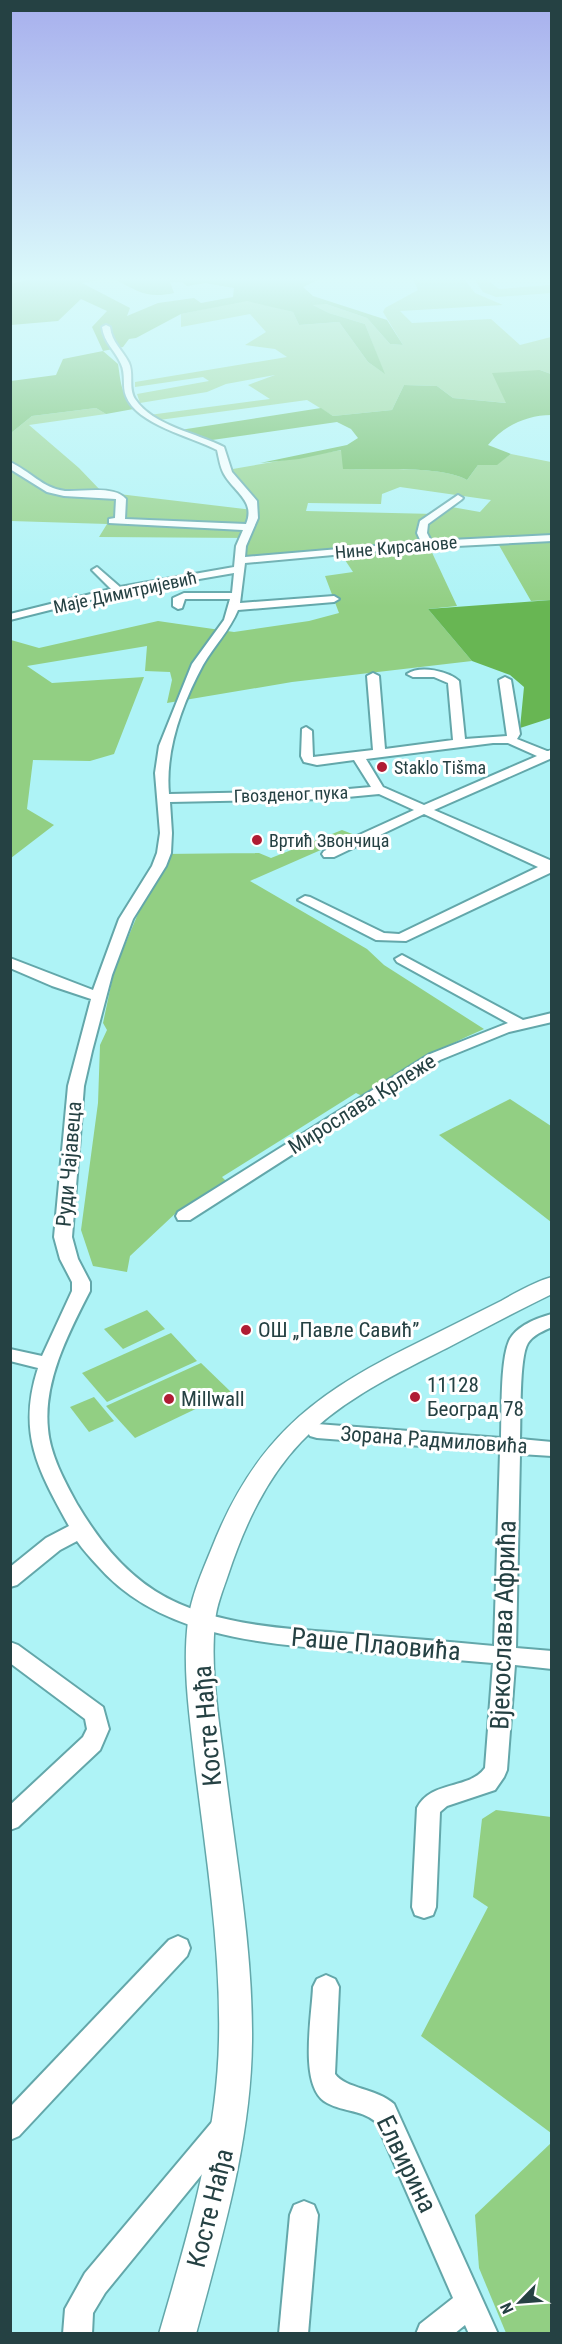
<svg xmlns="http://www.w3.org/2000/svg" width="562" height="2344" viewBox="0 0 562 2344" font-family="'Roboto Condensed',sans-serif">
<rect width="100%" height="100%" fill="#aef3f6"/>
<g fill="#92cf83" fill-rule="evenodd">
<polygon points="413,279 464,279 475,293 503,305 400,311 412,323 491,319 520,345 551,337 551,374 540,370 507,403 453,398 437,386 404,385 392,410 333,416 307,400 159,420 149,415 270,399 248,385 275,375 226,384 207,392 140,403 137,394 209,381 203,377 135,387 135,382 287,357 275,349 245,345 266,332 250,314 181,327 181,314 247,300 293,312 299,325 339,322 368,362 384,373 365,324 329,313 311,304 326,304 367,318 390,344 403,345 383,312 385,308 418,290"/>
<polygon points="474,279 486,279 499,289 551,285 551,293 496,297 483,292"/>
<path d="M96 408 106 414 29 425 79 468 102 492 253 510 227 470 342 450 344 469C375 470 442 465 467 480L478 465H496L511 454 551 462V600L531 601 496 540 428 544 457 606 428 609 472 661 292 682 167 703 172 680 170 672 145 671 147 646 27 666 52 683 144 677 114 754 90 761 33 760 27 809 54 825 11 858V640L39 648 158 621 234 632 309 621 339 613 325 576 353 572 339 551 240 560 251 538 99 537 107 524 11 521V433L32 416ZM400 487 491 500 480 512 446 506 435 514 306 511 308 503 381 504 382 494Z"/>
<path d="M342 830 355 835 250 881 367 949 384 965 484 1029C440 1048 402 1070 362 1096L356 1093 222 1177 227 1182 178 1211 130 1256 127 1272 93 1266 81 1230 98 1103 100 1045 107 1030 103 1023 114 971 163 854 259 853 271 858Z"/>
<polygon points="510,1099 551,1126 551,1222 439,1135"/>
<polygon points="147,1310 165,1329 123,1349 104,1329"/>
<polygon points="171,1333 197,1361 107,1402 82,1373"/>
<polygon points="201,1363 231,1392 135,1438 106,1406"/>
<polygon points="94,1397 114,1421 89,1432 70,1407"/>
<polygon points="496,1810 551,1817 551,2133 421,2036 488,1907 473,1897 482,1819"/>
<polygon points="551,2143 551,2333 506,2333 479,2268 475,2215"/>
</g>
<g fill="#68b653">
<path d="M32 279H104L82 283 130 308 127 316 158 303 194 298 201 303 233 297 234 288 205 283 187 286 182 282H170L174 293C146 299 138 291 114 279H320L303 287 313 296 387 320 403 345 390 344 367 318 326 304 313 305 329 313 365 324 385 374 368 362 339 322 299 325 293 312 247 301 181 314 136 338 129 339 123 347 103 351 118 364C121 383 121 399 139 408L106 414 96 408 32 416 11 433V381L56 375 63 359 103 351 92 327 107 311 81 299 58 321 11 325V284Z"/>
<path d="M540 370 551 374V415C527 415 503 426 488 445L511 454 497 465H478L467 480C442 465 374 470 343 469L341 450 299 459 260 463 347 445 358 438 351 429 337 422 205 441 180 430 321 408 333 416 392 410 404 385 437 386 453 398 506 403 492 373Z"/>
<polygon points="551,600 551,718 520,728 524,687 510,675 472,661 428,609"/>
</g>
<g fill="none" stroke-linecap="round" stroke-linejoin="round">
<g stroke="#63a7aa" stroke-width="4">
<g id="minor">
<path d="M106 325 110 327C112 343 122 349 129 363 134 374 128 388 135 399 153 426 197 433 224 447L232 472 257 501 258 518 246 546 245 557 421 542 417 533 420 521 458 495 463 498 461 500 428 524 427 533 431 541 552 535V541L399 549 245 563 240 603 334 596 339 599 334 602 238 610C230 630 214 646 203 665 182 704 165 750 169 794L326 791 371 787 354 760 317 765 304 762 301 756 302 729 306 727 312 731 313 757 373 750 367 676 373 673 379 676 385 749 453 740 448 683 434 677H413L407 674C420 665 448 671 459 681L465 739 507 736 499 680 505 677 511 680 520 734 517 739 547 751H552V758L434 810 552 861V872L406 941 376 940 298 900 305 896 310 897 384 933 399 934 538 867 424 814 334 857H324L322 854 324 851 414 810 379 794 326 799 170 802 172 833 171 853 166 866 133 919 112 975 92 1051 84 1086 72 1237 78 1259 90 1282V1291C69 1332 43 1381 48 1429 50 1455 65 1482 77 1504 98 1539 121 1569 155 1591 209 1625 279 1628 340 1633 392 1637 443 1641 494 1646L500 1452 317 1438 310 1436 307 1431 310 1426 317 1424 501 1438C502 1413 500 1362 509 1341 516 1326 537 1318 552 1314V1327C543 1331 533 1335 528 1343 519 1357 521 1420 520 1439L552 1442V1456L520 1454 516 1648 552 1651V1669L515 1665 507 1770 504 1777 495 1790 447 1806 440 1812 436 1907 433 1915 424 1918 415 1915 412 1907 417 1808C431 1780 469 1790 485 1768L493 1663C445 1659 397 1655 348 1651 261 1643 159 1637 97 1565 90 1557 83 1550 77 1541L60 1550 17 1585 10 1587V1567L46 1538 69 1526C38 1470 17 1433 38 1368L10 1361V1349L42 1356 72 1291V1282L60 1259 54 1237 68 1086 91 999 52 986 10 968V958L93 990 119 919 152 866 157 853 160 833 155 773 159 746 192 664 224 620 230 599H185L182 608 178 609 173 606V598L184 593H232L234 573 118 593 10 620V614L111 589 92 570 97 567 120 587 234 567 236 546 243 530 109 523V519L115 518 116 499 64 496 47 492 10 469V462C30 471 42 488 65 491 82 492 114 485 126 499L125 519 246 524C256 501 234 492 224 474 220 467 219 458 217 450 192 437 136 424 126 396 122 386 126 374 121 364 115 350 104 343 102 327ZM493 743H508L537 756 424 805 383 787 366 759Z"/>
<polygon points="402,955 523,1020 552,1013 552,1022 509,1032 440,1060 190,1220 178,1220 176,1216 178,1212 430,1054 508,1023 397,962 395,959"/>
<polygon points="10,1642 18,1645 103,1707 109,1729 100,1750 18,1827 10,1830 10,1805 83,1737 87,1729 85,1719 10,1663"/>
<polygon points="178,1936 187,1940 190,1948 187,1956 19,2136 10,2140 10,2107 169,1940"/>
<path d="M326 1975 335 1979 339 1987 335 2074C346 2089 376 2088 394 2104L498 2334H469L465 2325 454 2334H416L420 2324 453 2298 376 2122C361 2109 340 2112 324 2101 299 2083 312 2015 313 1987L317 1979Z"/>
<polygon points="221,2118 230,2122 234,2131 230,2140 105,2293 93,2313 92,2334 63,2334 65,2309 85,2273 212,2122"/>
<polygon points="304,2201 314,2205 318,2215 308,2334 279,2334 290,2215 294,2205"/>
</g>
</g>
<g stroke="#63a7aa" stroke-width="3">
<g id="tertiary">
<polygon points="552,749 552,758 546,757 543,754"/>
<path d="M552 1277V1294C517 1311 483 1329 449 1347 396 1374 342 1399 301 1442 265 1480 244 1527 228 1575 223 1590 216 1606 215 1622 210 1671 219 1720 225 1768 236 1858 253 1950 252 2041 251 2142 222 2237 196 2334H159C187 2237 217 2141 219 2040 221 1948 206 1856 195 1765 190 1718 182 1669 188 1621 191 1597 202 1572 211 1550 252 1445 307 1398 405 1349 437 1333 469 1317 501 1301 517 1292 534 1282 552 1277Z"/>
</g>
</g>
<use href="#minor" fill="#fff" fill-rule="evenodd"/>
<use href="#tertiary" fill="#fff" fill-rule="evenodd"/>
</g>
<linearGradient id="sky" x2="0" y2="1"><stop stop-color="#a7afed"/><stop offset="0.46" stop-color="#dbfafb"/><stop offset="1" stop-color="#dbfafb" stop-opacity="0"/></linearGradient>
<rect width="562" height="607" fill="url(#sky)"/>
<g fill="#af1c34" stroke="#fff" stroke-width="2">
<circle cx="382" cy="767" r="6"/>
<circle cx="257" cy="840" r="6"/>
<circle cx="246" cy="1330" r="6"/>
<circle cx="415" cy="1397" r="6"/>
<circle cx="169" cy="1399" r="6"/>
</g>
<g text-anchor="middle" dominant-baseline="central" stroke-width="6" stroke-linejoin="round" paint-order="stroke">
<g font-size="18" fill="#254143" stroke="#fff">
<text transform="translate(396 547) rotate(-5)">Нине Кирсанове</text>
<text transform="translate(125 592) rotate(-12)">Маје Димитријевић</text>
<text transform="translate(291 794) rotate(-2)">Гвозденог пука</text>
</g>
<g font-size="18" fill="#254143" stroke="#fff" text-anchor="start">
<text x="394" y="767">Staklo Tišma</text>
<text x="269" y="840">Вртић Звончица</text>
</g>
<g font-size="21" fill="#254143" stroke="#fff">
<text transform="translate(362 1104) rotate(-32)">Мирослава Крлеже</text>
<text transform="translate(69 1164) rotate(-85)">Руди Чајавеца</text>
<text transform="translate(434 1440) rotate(4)">Зорана Радмиловића</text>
</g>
<g font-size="21" fill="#254143" stroke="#fff" text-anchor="start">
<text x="258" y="1330">ОШ „Павле Савић”</text>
<text x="427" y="1385">11128<tspan x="427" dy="24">Београд 78</tspan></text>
<text x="181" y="1399">Millwall</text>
</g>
<g font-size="26" fill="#254143" stroke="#fff">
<text transform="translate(503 1625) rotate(-88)">Вјекослава Афрића</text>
<text transform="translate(376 1644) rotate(5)">Раше Плаовића</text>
<text transform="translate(207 1726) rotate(-95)">Косте Нађа</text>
<text transform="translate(407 2164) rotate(64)">Елвирина</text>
<text transform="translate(210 2208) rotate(-76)">Косте Нађа</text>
</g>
</g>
<rect width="562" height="2344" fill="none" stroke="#254143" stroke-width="24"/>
<g transform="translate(520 2302) rotate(245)" stroke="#ffffff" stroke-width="4.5" paint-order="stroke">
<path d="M0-4.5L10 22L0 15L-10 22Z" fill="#254143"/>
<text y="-9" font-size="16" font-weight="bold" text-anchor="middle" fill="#254143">N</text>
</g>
</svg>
